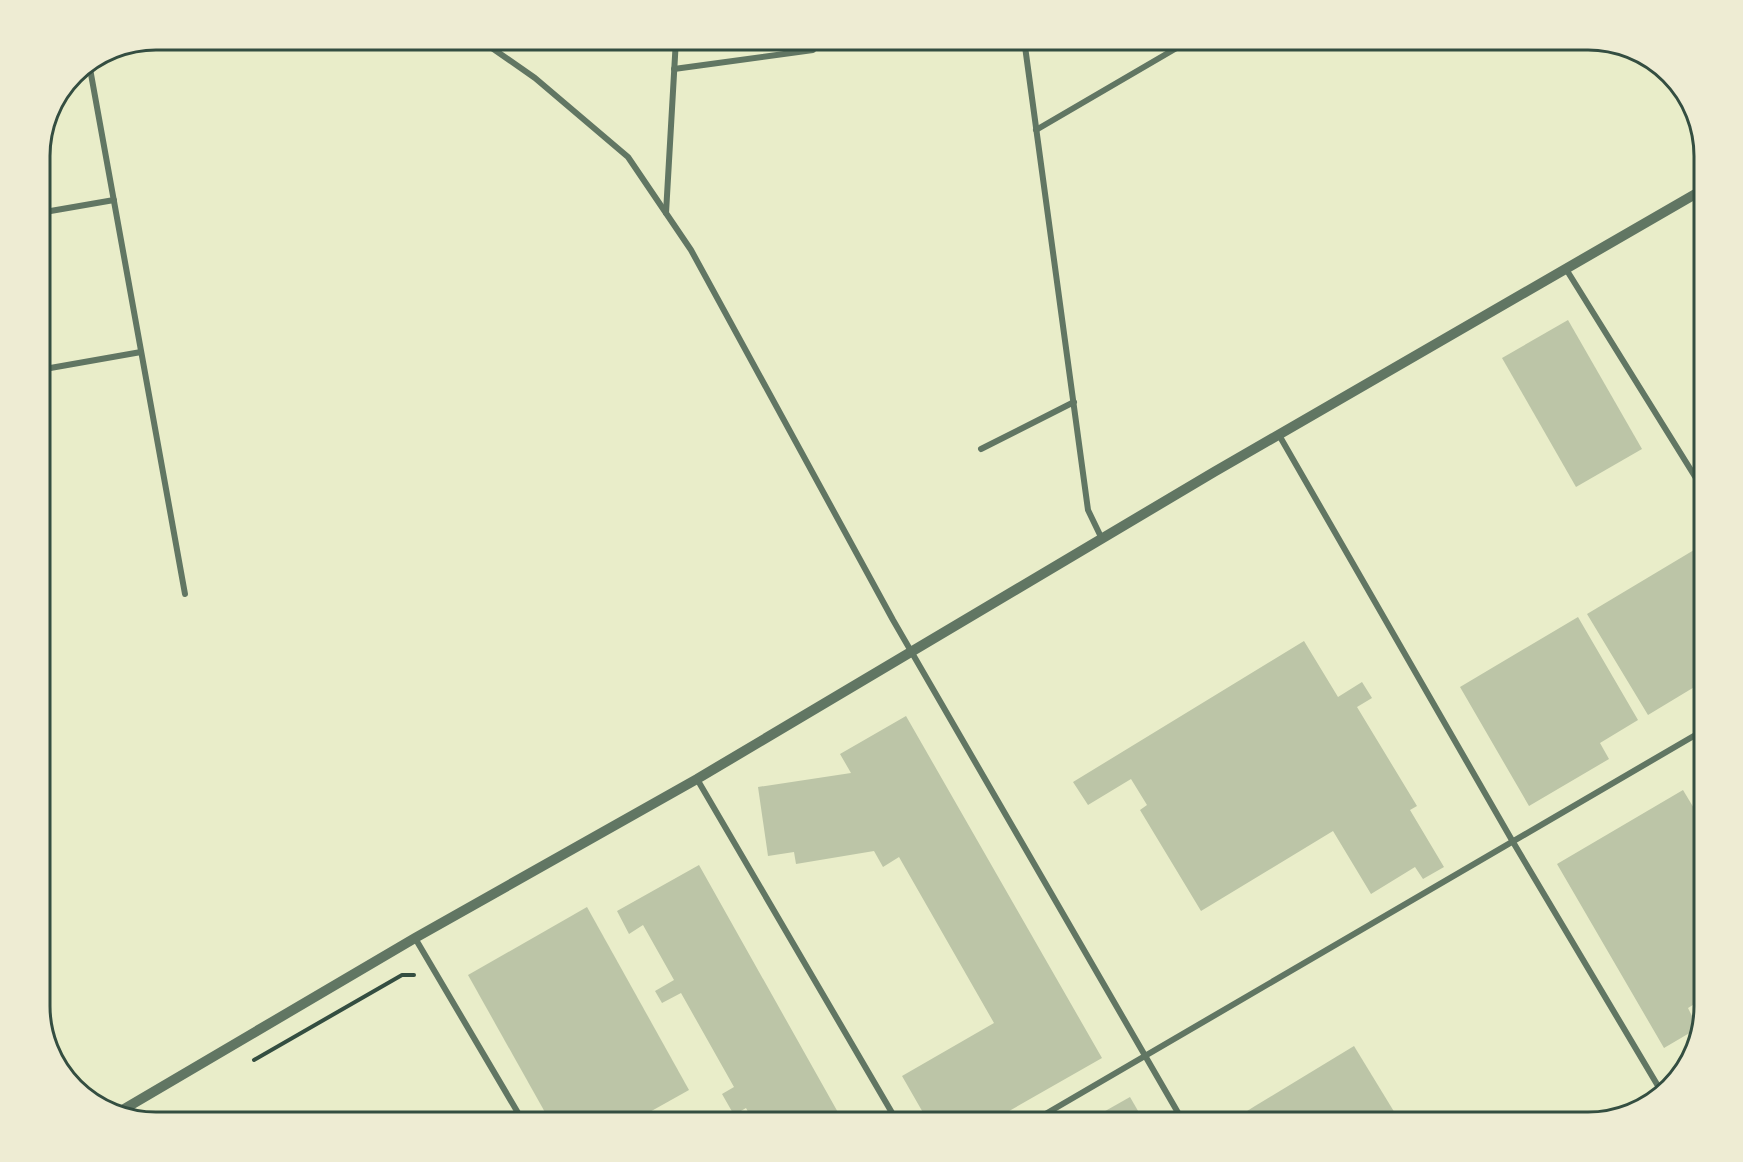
<svg xmlns="http://www.w3.org/2000/svg" width="1743" height="1162" viewBox="0 0 1743 1162" font-family="Barlow,sans-serif">
<rect width="100%" height="100%" fill="#e9edc9"/>
<g fill="#bcc5a7">
<polygon points="1568,320 1642,449 1576,487 1502,358"/>
<polygon points="1704,544 1704,699 1696,686 1648,715 1587,614"/>
<polygon points="1578,617 1638,720 1600,743 1609,759 1529,806 1460,687"/>
<polygon points="1304,641 1338,697 1362,682 1372,698 1357,707 1417,806 1410,810 1444,867 1423,879 1415,867 1371,894 1333,831 1201,911 1140,810 1147,805 1131,779 1088,805 1073,782"/>
<polygon points="906,716 1102,1058 988,1123 929,1123 902,1076 994,1023 899,857 883,867 874,851 796,864 794,852 768,856 758,787 851,773 840,754"/>
<polygon points="1683,790 1704,825 1704,998 1688,1008 1698,1028 1664,1048 1557,864"/>
<polygon points="699,865 844,1123 754,1123 746,1108 734,1115 722,1094 734,1087 681,993 662,1003 655,991 674,980 643,925 629,934 617,911"/>
<polygon points="587,907 689,1090 630,1123 551,1123 468,975"/>
<polygon points="1354,1046 1401,1123 1228,1123 1255,1106"/>
<polygon points="1130,1097 1145,1123 1084,1123"/>
</g>
<g fill="none" stroke-linecap="round" stroke-linejoin="round">
<polyline stroke="#344e41" stroke-width="4" points="254,1060 402,975 414,975"/>
<g stroke="#617663" stroke-width="6">
<polyline points="479,39 535,78 628,157 691,250 893,620 1184,1123"/>
<polyline points="1024,39 1088,510 1102,539"/>
<polyline points="89,63 185,594"/>
<polyline points="674,69 813,50 811,39"/>
<polyline points="1036,130 1192,39"/>
<polyline points="39,213 114,200"/>
<polyline points="666,213 676,39"/>
<polyline points="1566,269 1704,491"/>
<polyline points="39,370 141,352"/>
<polyline points="1279,435 1513,842 1661,1091"/>
<polyline points="981,449 1074,402"/>
<polyline points="697,779 898,1123"/>
<polyline points="415,938 524,1123"/>
<polyline points="1660,1089 1671,1083"/>
<polyline points="1030,1123 1704,730"/>
</g>
<polyline stroke="#617663" stroke-width="10" points="119,1112 415,938 697,779 1214,472 1704,189"/>
</g>
<path d="M0 0H1743V1162H0ZM156 50H1588A106 106 0 0 1 1694 156V1006A106 106 0 0 1 1588 1112H156A106 106 0 0 1 50 1006V156A106 106 0 0 1 156 50Z" fill="#eeecd3" fill-rule="evenodd"/>
<path fill="none" stroke="#344e41" stroke-width="3" d="M156 50H1588A106 106 0 0 1 1694 156V1006A106 106 0 0 1 1588 1112H156A106 106 0 0 1 50 1006V156A106 106 0 0 1 156 50Z"/>
</svg>
